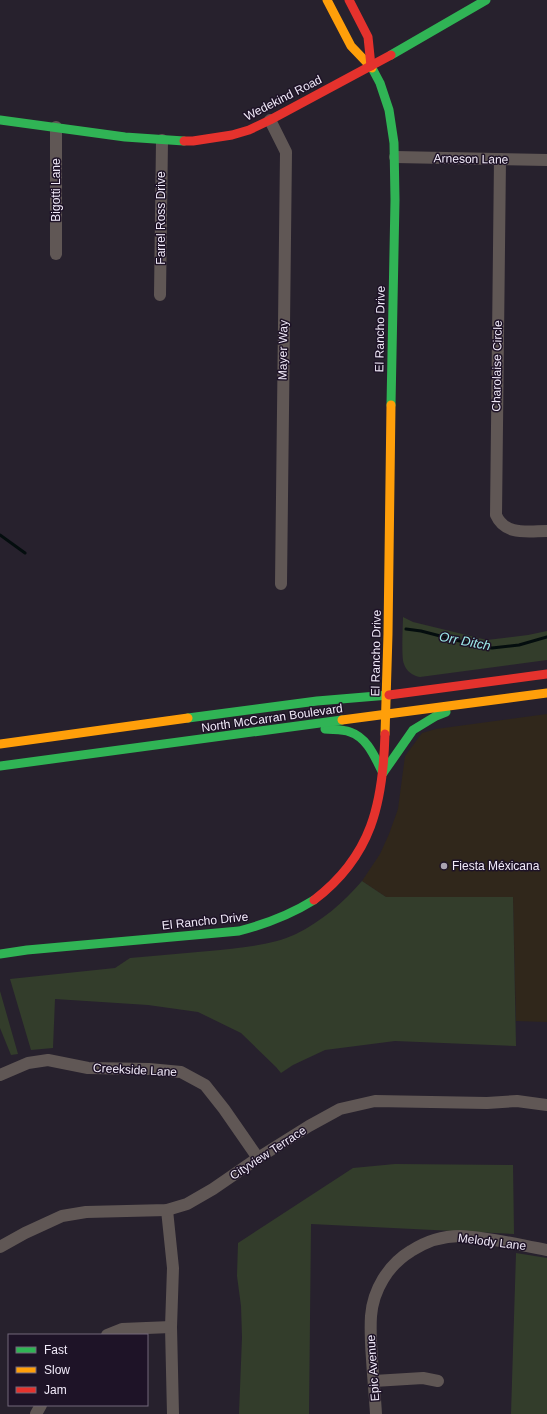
<svg xmlns="http://www.w3.org/2000/svg" width="547" height="1414" viewBox="0 0 547 1414" font-family="Helvetica,sans-serif">
<rect width="100%" height="100%" fill="#27212d"/>
<polygon fill="#30271b" points="547,714 547,1022 516,1021 513,898 386,897 362,881 380,854 389,834 398,809 405,756 422,733 436,729"/>
<g fill="#333d2b">
<path d="M403 617 413 622 487 640 528 635 547 631V660L420 677C413 676 406 671 404 664 401 658 403 625 403 617Z"/>
<path d="M362 881 386 897H513L516 1046 395 1041 325 1050 293 1065 281 1073 276 1067 241 1033 198 1012 148 1005 55 999 53 1048 31 1050 10 979 115 968 130 958C157 956 183 953 209 951 236 948 271 946 296 934 322 921 343 903 362 881Z"/>
<polygon points="0,991 18,1054 11,1055 0,1028"/>
<polygon points="395,1164 513,1165 514,1234 311,1224 309,1414 239,1414 242,1337 241,1306 237,1276 238,1243 353,1168"/>
<polygon points="516,1253 547,1258 547,1414 511,1414"/>
</g>
<g fill="none" stroke-linecap="round" stroke-linejoin="round">
<g stroke="#040d0e" stroke-width="3">
<polyline points="0,535 25,553"/>
<polyline points="406,629 421,631 479,646 492,648 519,645 547,637"/>
</g>
<g stroke="#605755" stroke-width="12">
<polyline points="270,120 286,152 281,584"/>
<polyline points="56,127 56,254"/>
<polyline points="395,157 547,160"/>
<path d="M500 159 496 515C505 536 528 531 547 531"/>
<polyline points="160,295 162,140"/>
<polyline points="0,1075 28,1063 48,1060 88,1068 149,1069 181,1072 205,1085 224,1109 258,1158"/>
<polyline points="167,1210 173,1268 171,1327 173,1414"/>
<polyline points="0,1247 25,1233 62,1216 86,1212 167,1210 187,1204 213,1189 258,1158 309,1126 340,1109 375,1101 487,1103 517,1101 547,1105"/>
<polyline points="107,1335 122,1329 171,1327"/>
<polyline points="374,1381 423,1378 438,1381"/>
<polyline points="36,1414 41,1405"/>
<path d="M376 1414C375 1396 373 1377 372 1359 371 1345 370 1331 371 1316 373 1290 388 1265 411 1251 425 1242 442 1236 460 1236 488 1237 519 1245 547 1250"/>
</g>
<g stroke="#30b455" stroke-width="9">
<polyline points="391,55 486,0"/>
<polyline points="372,68 380,83 389,110 394,143 395,200 391,405"/>
<polyline points="0,120 125,137 184,141"/>
<polyline points="188,718 317,701 389,695"/>
<path d="M325 729C333 730 342 729 350 732 368 738 375 758 383 773"/>
<polyline points="0,766 342,720"/>
<polyline points="383,773 413,730 436,716 446,712"/>
<path d="M0 954 27 950 239 931C266 924 290 915 314 900"/>
</g>
<g stroke="#ff9f0a" stroke-width="9">
<polyline points="327,0 351,46 372,68"/>
<polyline points="342,720 547,693"/>
<polyline points="385,734 388,634 391,405"/>
<polyline points="0,744 188,718"/>
</g>
<g stroke="#e5322d" stroke-width="9">
<polyline points="349,0 368,37 371,66"/>
<polyline points="184,141 193,141 232,135 249,130 270,120 391,55"/>
<polyline points="389,695 547,674"/>
<path d="M314 900C372 856 383 803 385 734"/>
</g>
</g>
<circle fill="#aaa4b2" stroke="#1e1327" stroke-width="1.5" cx="444" cy="866" r="4"/>
<g text-anchor="middle" dominant-baseline="central" stroke-width="3" stroke-linejoin="round" paint-order="stroke">
<g font-size="12" fill="#f1eaf9" stroke="#1e1327">
<text transform="translate(283 98) rotate(-27)">Wedekind Road</text>
<text transform="translate(471 159) rotate(1)">Arneson Lane</text>
<text transform="translate(56 190) rotate(-90)">Bigotti Lane</text>
<text transform="translate(161 218) rotate(-90)">Farrel Ross Drive</text>
<text transform="translate(380 329) rotate(-89)">El Rancho Drive</text>
<text transform="translate(283 350) rotate(-89)">Mayer Way</text>
<text transform="translate(497 366) rotate(-89)">Charolaise Circle</text>
<text transform="translate(376 653) rotate(-89)">El Rancho Drive</text>
<text transform="translate(272 718) rotate(-8)">North McCarran Boulevard</text>
<text transform="translate(205 921) rotate(-6)">El Rancho Drive</text>
<text transform="translate(135 1070) rotate(3)">Creekside Lane</text>
<text transform="translate(268 1153) rotate(-33)">Cityview Terrace</text>
<text transform="translate(492 1242) rotate(7)">Melody Lane</text>
<text transform="translate(373 1368) rotate(-94)">Epic Avenue</text>
</g>
<g font-size="12" fill="#f1eaf9" stroke="#1e1327" text-anchor="start">
<text x="452" y="866">Fiesta Méxicana</text>
</g>
<g font-size="13" font-style="italic" fill="#9ceae9" stroke="#1e1327">
<text transform="translate(465 641) rotate(11)">Orr Ditch</text>
</g>
</g>
<rect x="8" y="1334" width="140" height="72" fill="#1e1327" stroke="#72697b"/>
<rect x="16" y="1347" width="20" height="6" fill="#30b455" stroke="#72697b"/>
<text x="44" y="1354" font-size="12" fill="#f1eaf9">Fast</text>
<rect x="16" y="1367" width="20" height="6" fill="#ff9f0a" stroke="#72697b"/>
<text x="44" y="1374" font-size="12" fill="#f1eaf9">Slow</text>
<rect x="16" y="1387" width="20" height="6" fill="#e5322d" stroke="#72697b"/>
<text x="44" y="1394" font-size="12" fill="#f1eaf9">Jam</text>
</svg>
